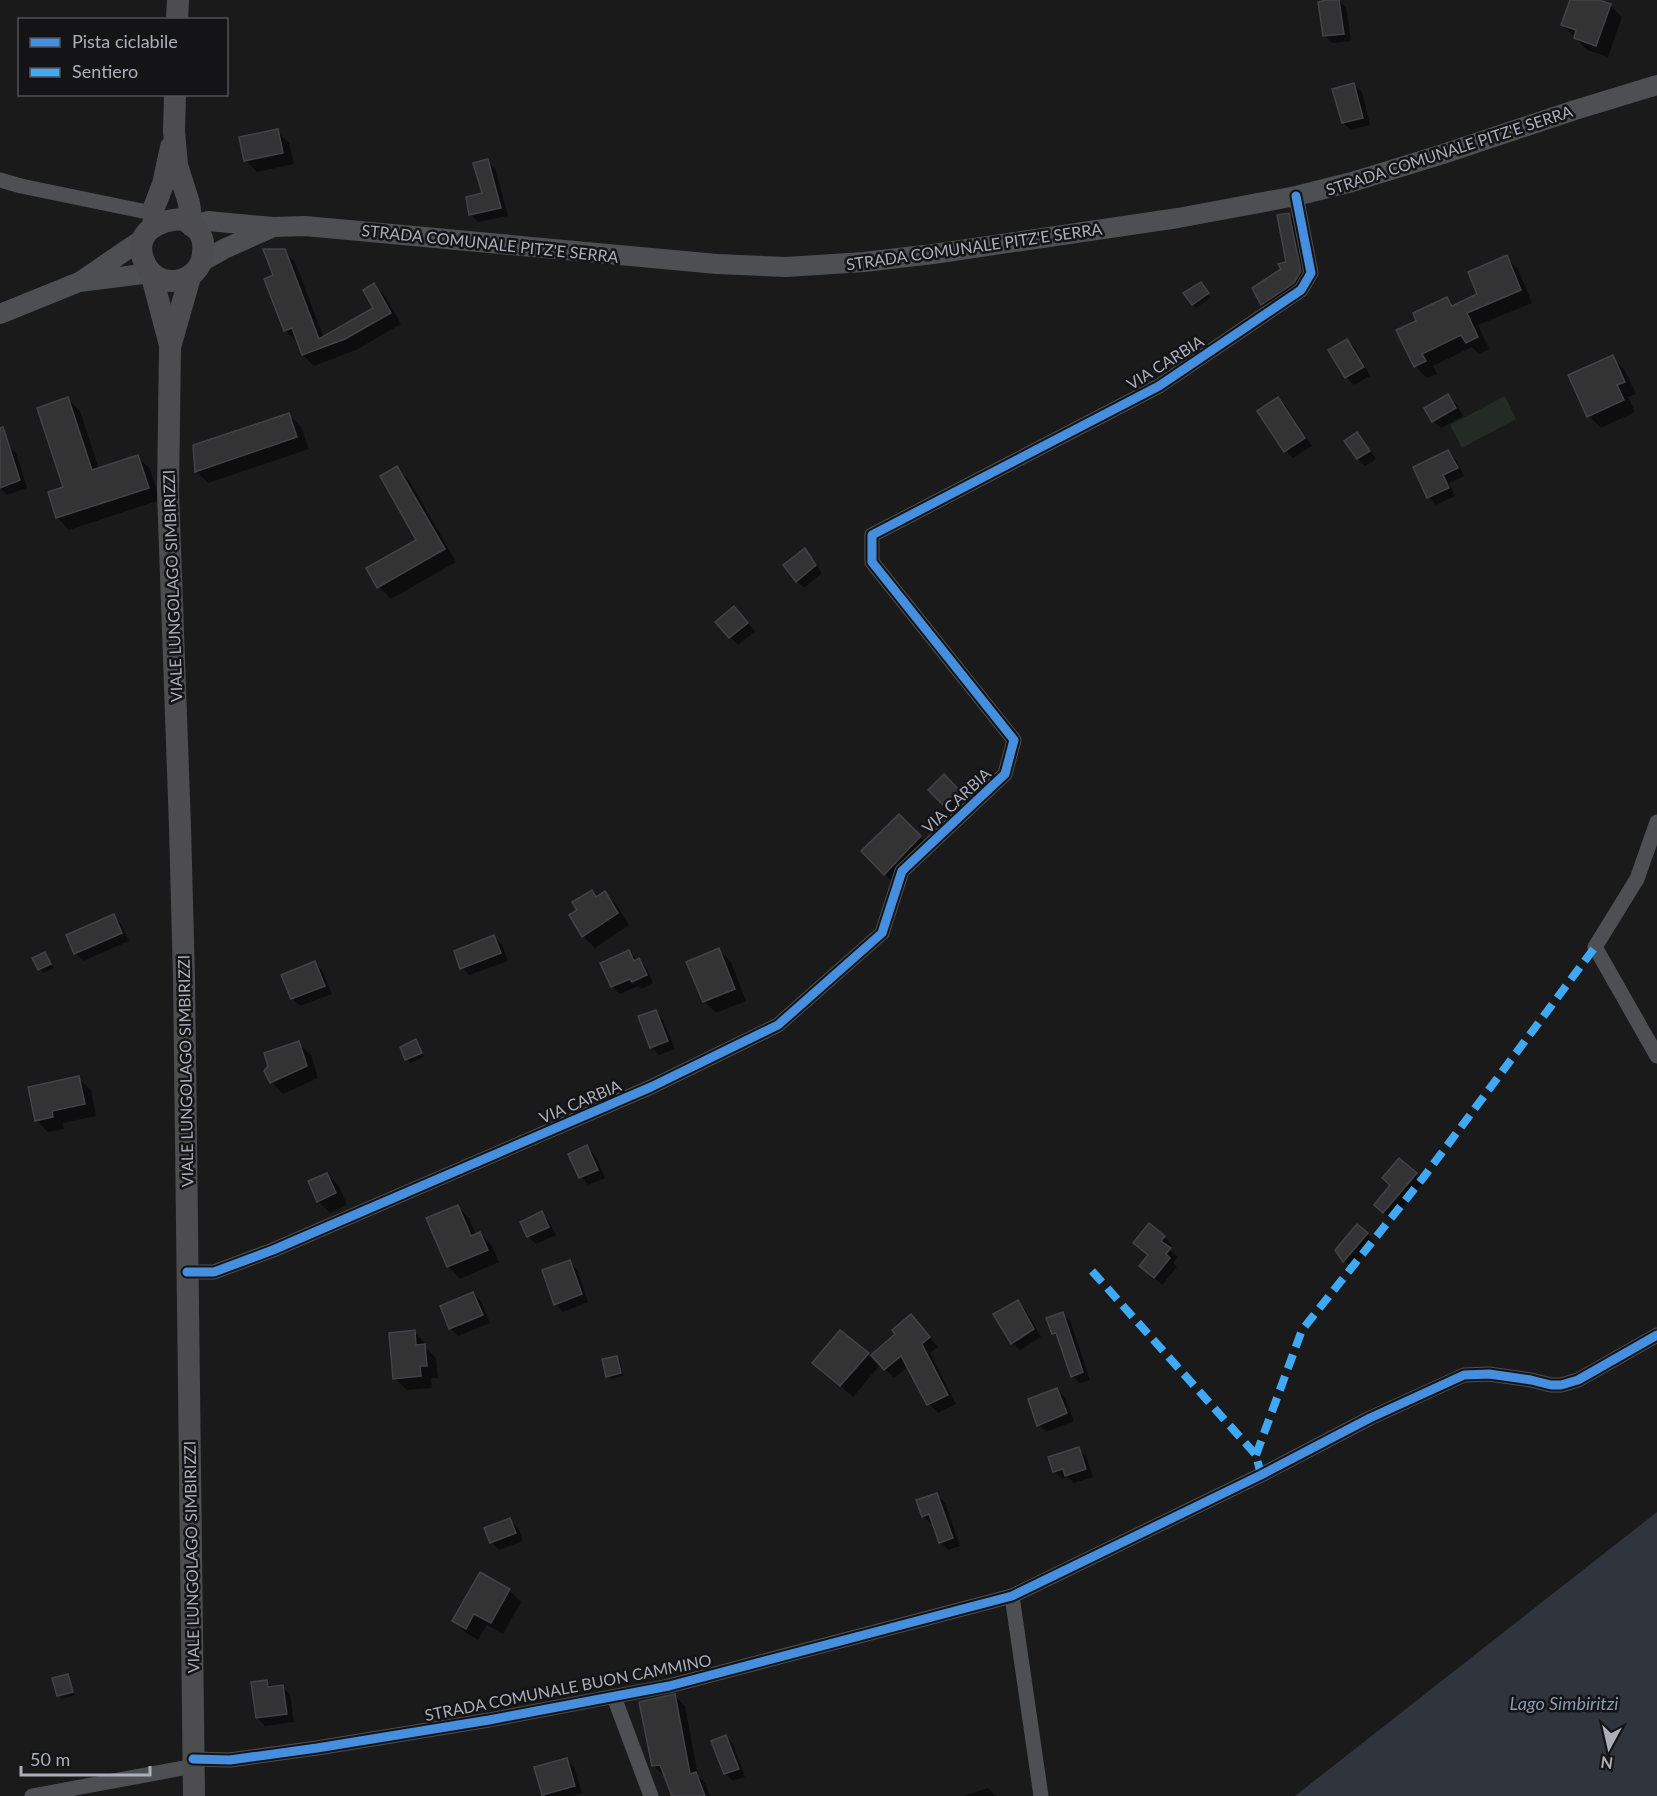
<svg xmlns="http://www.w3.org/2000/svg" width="1657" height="1796" viewBox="0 0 1657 1796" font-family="Lato,sans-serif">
<rect width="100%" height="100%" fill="#1a1a1a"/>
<polygon fill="#242a24" points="1505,396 1516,419 1462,448 1450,425"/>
<polygon fill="#30353d" points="1657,1512 1657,1796 1295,1796"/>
<g fill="#0007">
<polygon points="1335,0 1338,0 1346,7 1351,41 1332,43 1324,35"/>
<polygon points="1571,0 1594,0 1610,5 1622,17 1608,57 1587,50 1563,25"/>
<polygon points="1354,85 1362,92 1370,125 1351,130 1343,123"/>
<polygon points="277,131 289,143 294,164 257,172 245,160"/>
<polygon points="487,161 495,169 508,216 478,222 470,214 483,195"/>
<polygon points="1289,215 1301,227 1306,295 1274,316 1263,304 1254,288 1283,270 1288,263"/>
<polygon points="284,251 295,262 324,338 375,309 374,285 385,296 401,324 356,350 314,366 303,355 298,341 296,341 285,330 275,276"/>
<polygon points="1506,257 1518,269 1532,303 1478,325 1489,349 1479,354 1472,347 1433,366 1437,374 1427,378 1415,366 1418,321 1447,298 1455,306 1479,294"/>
<polygon points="1204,287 1211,297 1196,308 1193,304"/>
<polygon points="1347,341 1355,348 1370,376 1354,385 1346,377"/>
<polygon points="1612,357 1624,369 1636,394 1628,397 1635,412 1601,428 1589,416"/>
<polygon points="1448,396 1456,404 1463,416 1441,428 1433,421"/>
<polygon points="68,399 80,411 99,469 138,457 150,469 160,500 69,530 57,517 65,488"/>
<polygon points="1278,399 1286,406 1312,446 1293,458 1286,451"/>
<polygon points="289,415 301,427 309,449 208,483 196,471"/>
<polygon points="1357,434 1365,442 1376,459 1365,466 1358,459"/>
<polygon points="8,446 16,453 27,488 7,495 0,488 0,449"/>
<polygon points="1448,452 1456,460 1464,476 1449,483 1455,496 1436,505 1429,497"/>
<polygon points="397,468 409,480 456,562 391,599 379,587 418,540"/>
<polygon points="805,550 812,558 822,573 804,588 797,581"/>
<polygon points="734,608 755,631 738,645 730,637"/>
<polygon points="944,776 968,800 955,815 930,790"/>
<polygon points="899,816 932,849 897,886 863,852"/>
<polygon points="592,892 597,897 605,893 617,905 629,925 595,948 583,936 579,910"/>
<polygon points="113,916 121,924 129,941 83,961 76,953"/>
<polygon points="494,937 502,945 508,961 469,975 462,968"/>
<polygon points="719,950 731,962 746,1001 716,1013 704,1001"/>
<polygon points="629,952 647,968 653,983 641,989 638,986 620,994 613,987 602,964"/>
<polygon points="45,954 54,968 43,973 34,959"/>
<polygon points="314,963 322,970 332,994 300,1006 293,999 283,975"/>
<polygon points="655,1012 663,1020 675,1049 659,1055 652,1048 640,1017"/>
<polygon points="415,1041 419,1045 424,1057 410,1063 406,1059"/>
<polygon points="298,1043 311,1055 318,1078 283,1094 271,1082"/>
<polygon points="78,1078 91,1090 96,1116 63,1123 64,1129 48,1132 36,1120"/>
<polygon points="587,1147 595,1155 605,1178 588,1185 581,1177 570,1155"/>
<polygon points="327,1174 339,1186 347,1205 330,1213 318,1201"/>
<polygon points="1416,1174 1424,1182 1392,1220 1383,1213 1392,1185"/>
<polygon points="457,1206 469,1218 476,1235 480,1233 492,1246 499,1262 460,1279 448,1266"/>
<polygon points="542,1213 549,1221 556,1235 536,1244 529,1237 522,1223"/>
<polygon points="1367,1234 1374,1242 1352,1268 1344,1261"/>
<polygon points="1164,1237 1172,1245 1169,1249 1178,1257 1173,1263 1177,1267 1162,1285 1141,1266 1149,1256 1135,1243"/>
<polygon points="569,1262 577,1269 588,1302 563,1312 555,1304"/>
<polygon points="473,1293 481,1301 490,1323 458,1336 450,1328"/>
<polygon points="1018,1302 1026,1310 1041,1337 1020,1350 1012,1343"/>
<polygon points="1062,1314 1070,1321 1090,1380 1080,1383 1072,1376 1060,1341 1053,1333"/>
<polygon points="911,1316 938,1347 930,1353 956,1404 938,1413 929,1404 908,1367 894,1378 885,1369 897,1334"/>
<polygon points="414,1332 426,1344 426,1348 436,1358 438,1378 431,1378 432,1388 407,1390 394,1378"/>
<polygon points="867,1354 879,1366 853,1397 814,1363"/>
<polygon points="616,1357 620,1361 623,1376 611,1379 608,1376"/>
<polygon points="1057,1389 1065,1397 1074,1421 1046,1432 1039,1425"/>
<polygon points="1078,1449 1086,1456 1093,1477 1074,1483 1068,1477 1062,1479 1054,1471"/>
<polygon points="937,1495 945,1503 960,1546 948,1550 941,1542 934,1523 931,1524 923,1516"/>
<polygon points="510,1520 518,1528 523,1541 499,1550 491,1542"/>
<polygon points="509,1590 521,1602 503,1634 487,1625 478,1640 466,1633 454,1621"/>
<polygon points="266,1681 273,1688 282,1687 290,1694 294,1722 265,1726 257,1718"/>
<polygon points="75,1693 75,1695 62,1699 60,1697"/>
<polygon points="675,1696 685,1706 698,1776 705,1783 710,1796 673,1796 665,1775 663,1775 653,1765"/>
<polygon points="725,1737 733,1744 745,1777 733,1781 725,1774"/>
<polygon points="566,1759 574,1767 582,1793 572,1796 545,1796 543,1794"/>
<polygon points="988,1788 996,1796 964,1796"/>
</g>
<g fill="#333334" stroke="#424346" stroke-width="1.5">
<polygon points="1326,0 1339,0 1344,34 1323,36 1318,2"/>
<polygon points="1570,0 1599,0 1611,4 1596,46 1574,38 1576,30 1561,25"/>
<polygon points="1354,83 1363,118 1342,123 1332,89"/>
<polygon points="278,129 283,153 244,161 239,137"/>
<polygon points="488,159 501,208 469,215 466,197 482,193 473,163"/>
<polygon points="1289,213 1301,271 1294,283 1261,305 1252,288 1281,269 1278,264 1286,262 1277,215"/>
<polygon points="263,249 285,249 319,339 373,308 363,290 374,283 391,313 345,339 302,355 292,328 284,331 264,279 273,275"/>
<polygon points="1507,255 1521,290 1467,313 1478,337 1466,343 1461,335 1422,354 1426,361 1414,367 1396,330 1416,321 1413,313 1447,297 1452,306 1477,294 1468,272"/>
<polygon points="1201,282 1209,293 1192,305 1183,293"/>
<polygon points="1347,339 1364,367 1345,378 1328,350"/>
<polygon points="1613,355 1625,382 1617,385 1624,400 1587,417 1568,375"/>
<polygon points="1448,394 1456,408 1432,422 1424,408"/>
<polygon points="68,397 92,470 138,455 149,488 56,518 48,492 63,487 37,408"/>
<polygon points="1278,397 1305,438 1284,452 1257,411"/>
<polygon points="289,413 297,437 195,472 193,445"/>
<polygon points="3,427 20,480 0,488 0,428"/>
<polygon points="1357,432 1370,451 1357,459 1344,441"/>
<polygon points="1448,450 1458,468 1443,475 1449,488 1427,498 1413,467"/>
<polygon points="397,466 445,549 377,588 366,568 416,540 380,476"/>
<polygon points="805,548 816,565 796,582 783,565"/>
<polygon points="734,606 748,623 729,638 715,622"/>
<polygon points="944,774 961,792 946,808 928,790"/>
<polygon points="899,814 921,836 884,875 861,851"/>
<polygon points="592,890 596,897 605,891 618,913 582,937 569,915 577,910 572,902"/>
<polygon points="114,914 122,933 74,954 66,935"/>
<polygon points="494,935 501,953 460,969 454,951"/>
<polygon points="719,948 735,989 703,1002 686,962"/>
<polygon points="629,950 634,961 639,958 647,975 632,982 630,979 611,987 600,963"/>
<polygon points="45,952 51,964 38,970 32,958"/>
<polygon points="315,961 325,986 291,999 281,975"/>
<polygon points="656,1010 668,1041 650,1048 638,1016"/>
<polygon points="416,1039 422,1053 405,1060 400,1047"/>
<polygon points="299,1041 307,1066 270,1083 264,1071 268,1066 264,1053"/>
<polygon points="79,1076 85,1104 52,1111 53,1117 35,1121 28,1087"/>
<polygon points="587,1145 598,1170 579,1178 568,1154"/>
<polygon points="1399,1158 1417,1173 1383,1213 1374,1205 1390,1185 1382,1178"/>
<polygon points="327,1173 336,1193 317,1202 308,1181"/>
<polygon points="458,1205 471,1236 480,1232 488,1250 447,1267 426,1218"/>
<polygon points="542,1211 549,1227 527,1237 520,1222"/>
<polygon points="1149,1223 1165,1236 1161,1241 1171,1248 1166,1254 1170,1258 1154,1278 1139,1266 1148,1255 1133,1243"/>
<polygon points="1357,1224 1368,1233 1343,1262 1335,1250"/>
<polygon points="570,1260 582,1294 554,1305 542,1270"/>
<polygon points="473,1292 483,1315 449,1329 440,1306"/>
<polygon points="1018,1300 1034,1329 1011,1344 993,1314"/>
<polygon points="1063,1312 1083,1372 1071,1377 1056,1333 1052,1334 1046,1318"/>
<polygon points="911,1314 930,1337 922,1344 948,1395 927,1405 901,1356 884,1370 871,1355 895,1334 892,1330"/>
<polygon points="415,1330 416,1345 425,1344 427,1366 420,1366 421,1376 393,1379 389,1333"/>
<polygon points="840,1330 869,1353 840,1386 812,1363"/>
<polygon points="617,1356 621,1373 606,1377 602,1359"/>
<polygon points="1057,1388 1067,1413 1037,1426 1028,1399"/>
<polygon points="1079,1447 1086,1469 1065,1476 1063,1469 1053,1472 1048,1457"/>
<polygon points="937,1493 953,1538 939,1543 929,1514 922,1517 916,1500"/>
<polygon points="510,1518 516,1533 490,1543 484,1528"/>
<polygon points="480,1572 510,1589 491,1623 474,1614 466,1629 452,1621"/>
<polygon points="68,1674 73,1692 57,1696 52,1678"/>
<polygon points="267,1680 268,1687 283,1685 287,1714 256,1718 251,1682"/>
<polygon points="675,1694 690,1774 696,1772 705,1796 672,1796 660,1765 652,1766 639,1702"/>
<polygon points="726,1735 739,1769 724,1774 711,1741"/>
<polygon points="567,1758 575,1786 542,1795 534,1767"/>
</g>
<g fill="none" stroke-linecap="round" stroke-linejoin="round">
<g stroke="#4e4f52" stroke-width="15">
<polyline points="0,180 21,186 152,213 150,222"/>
<polyline points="1657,822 1637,879 1595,947 1657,1056"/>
<polyline points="187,1272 214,1272 273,1250 651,1087 778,1025 882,933 902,871 1005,774 1014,740 872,562 872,535 1159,386 1301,290 1311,273 1296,196"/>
<polyline points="1012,1596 1041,1796"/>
<polyline points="614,1697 651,1796"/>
<polyline points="193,1759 230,1760 317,1748 489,1720 669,1686 1012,1596 1261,1475 1370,1418 1464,1375 1489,1374 1531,1380 1551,1385 1561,1385 1578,1380 1657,1335"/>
<polyline points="32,1796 194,1766"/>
</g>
<g stroke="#4e4f52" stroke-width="20">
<polyline points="192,226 208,221 273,227 305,226 717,264 786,267 864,262 933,254 1178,218 1296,196 1352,182 1443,154 1575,110 1657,85"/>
<polyline points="203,261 224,249 271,228"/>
<polyline points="81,281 144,238"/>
<polyline points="0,314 79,282 151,273"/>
</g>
<g stroke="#4d4d50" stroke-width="22">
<polyline points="177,20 178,0"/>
<polyline points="175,94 174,131 177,165 189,203 192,226"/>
<polyline points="152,213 163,184 171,147"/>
<path d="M183 219C188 223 194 226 198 231 203 237 204 245 203 253 201 285 155 292 144 261 132 232 159 220 183 219Z"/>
<polyline points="151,273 170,345"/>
<polyline points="190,277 170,347 168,492 180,827 184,978 194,1796"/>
</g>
<g stroke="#3fa9f5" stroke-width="8" stroke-dasharray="15 8" stroke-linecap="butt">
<polyline points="1092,1271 1256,1455 1261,1475"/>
<polyline points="1256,1455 1302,1330 1423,1178 1595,947"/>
</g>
<g stroke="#141416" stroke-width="13">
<g id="cycleway">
<polyline points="187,1272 214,1272 273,1250 651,1087 778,1025 882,933 902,871 1005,774 1014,740 872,562 872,535 1159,386 1301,290 1311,273 1296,196"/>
<polyline points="193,1759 230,1760 317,1748 489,1720 669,1686 1012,1596 1261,1475 1370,1418 1464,1375 1489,1374 1531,1380 1551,1385 1561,1385 1578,1380 1657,1335"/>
</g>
</g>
<use href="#cycleway" stroke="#468fdf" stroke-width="9"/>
</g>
<g text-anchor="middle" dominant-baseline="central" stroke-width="5" stroke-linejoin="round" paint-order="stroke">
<g font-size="16" fill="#acafb9" stroke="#141416">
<text transform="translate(1449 150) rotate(-18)">STRADA COMUNALE PITZ'E SERRA</text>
<text transform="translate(490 243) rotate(6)">STRADA COMUNALE PITZ'E SERRA</text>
<text transform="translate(974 246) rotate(-8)">STRADA COMUNALE PITZ'E SERRA</text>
<text transform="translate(1165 362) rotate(-32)">VIA CARBIA</text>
<text transform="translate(172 586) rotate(-92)">VIALE LUNGOLAGO SIMBIRIZZI</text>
<text transform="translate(956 800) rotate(-43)">VIA CARBIA</text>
<text transform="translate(185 1071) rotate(-91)">VIALE LUNGOLAGO SIMBIRIZZI</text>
<text transform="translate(580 1101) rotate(-23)">VIA CARBIA</text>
<text transform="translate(191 1557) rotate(-91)">VIALE LUNGOLAGO SIMBIRIZZI</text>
<text transform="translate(568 1687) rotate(-11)">STRADA COMUNALE BUON CAMMINO</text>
</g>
<g font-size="18" font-style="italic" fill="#879ab0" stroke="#141416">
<text x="1564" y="1703">Lago Simbiritzi</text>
</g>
</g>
<rect x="18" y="18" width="210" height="78" fill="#141416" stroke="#515257" stroke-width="1.5"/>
<rect x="30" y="38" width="30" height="9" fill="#468fdf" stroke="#515257" stroke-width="1.5"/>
<text x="72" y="48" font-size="18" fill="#acafb9">Pista ciclabile</text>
<rect x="30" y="68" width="30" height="9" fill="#3fa9f5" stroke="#515257" stroke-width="1.5"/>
<text x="72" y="78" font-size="18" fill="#acafb9">Sentiero</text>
<g transform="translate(1609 1748) rotate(188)" stroke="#141416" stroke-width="4.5" paint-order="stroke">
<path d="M0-4.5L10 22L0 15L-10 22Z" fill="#acafb9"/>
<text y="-9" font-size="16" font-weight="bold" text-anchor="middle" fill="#acafb9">N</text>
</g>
<path d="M21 1766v9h129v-9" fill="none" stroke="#acafb9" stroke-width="3"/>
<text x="30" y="1766" font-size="18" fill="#acafb9" stroke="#141416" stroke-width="4.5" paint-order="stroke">50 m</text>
</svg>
